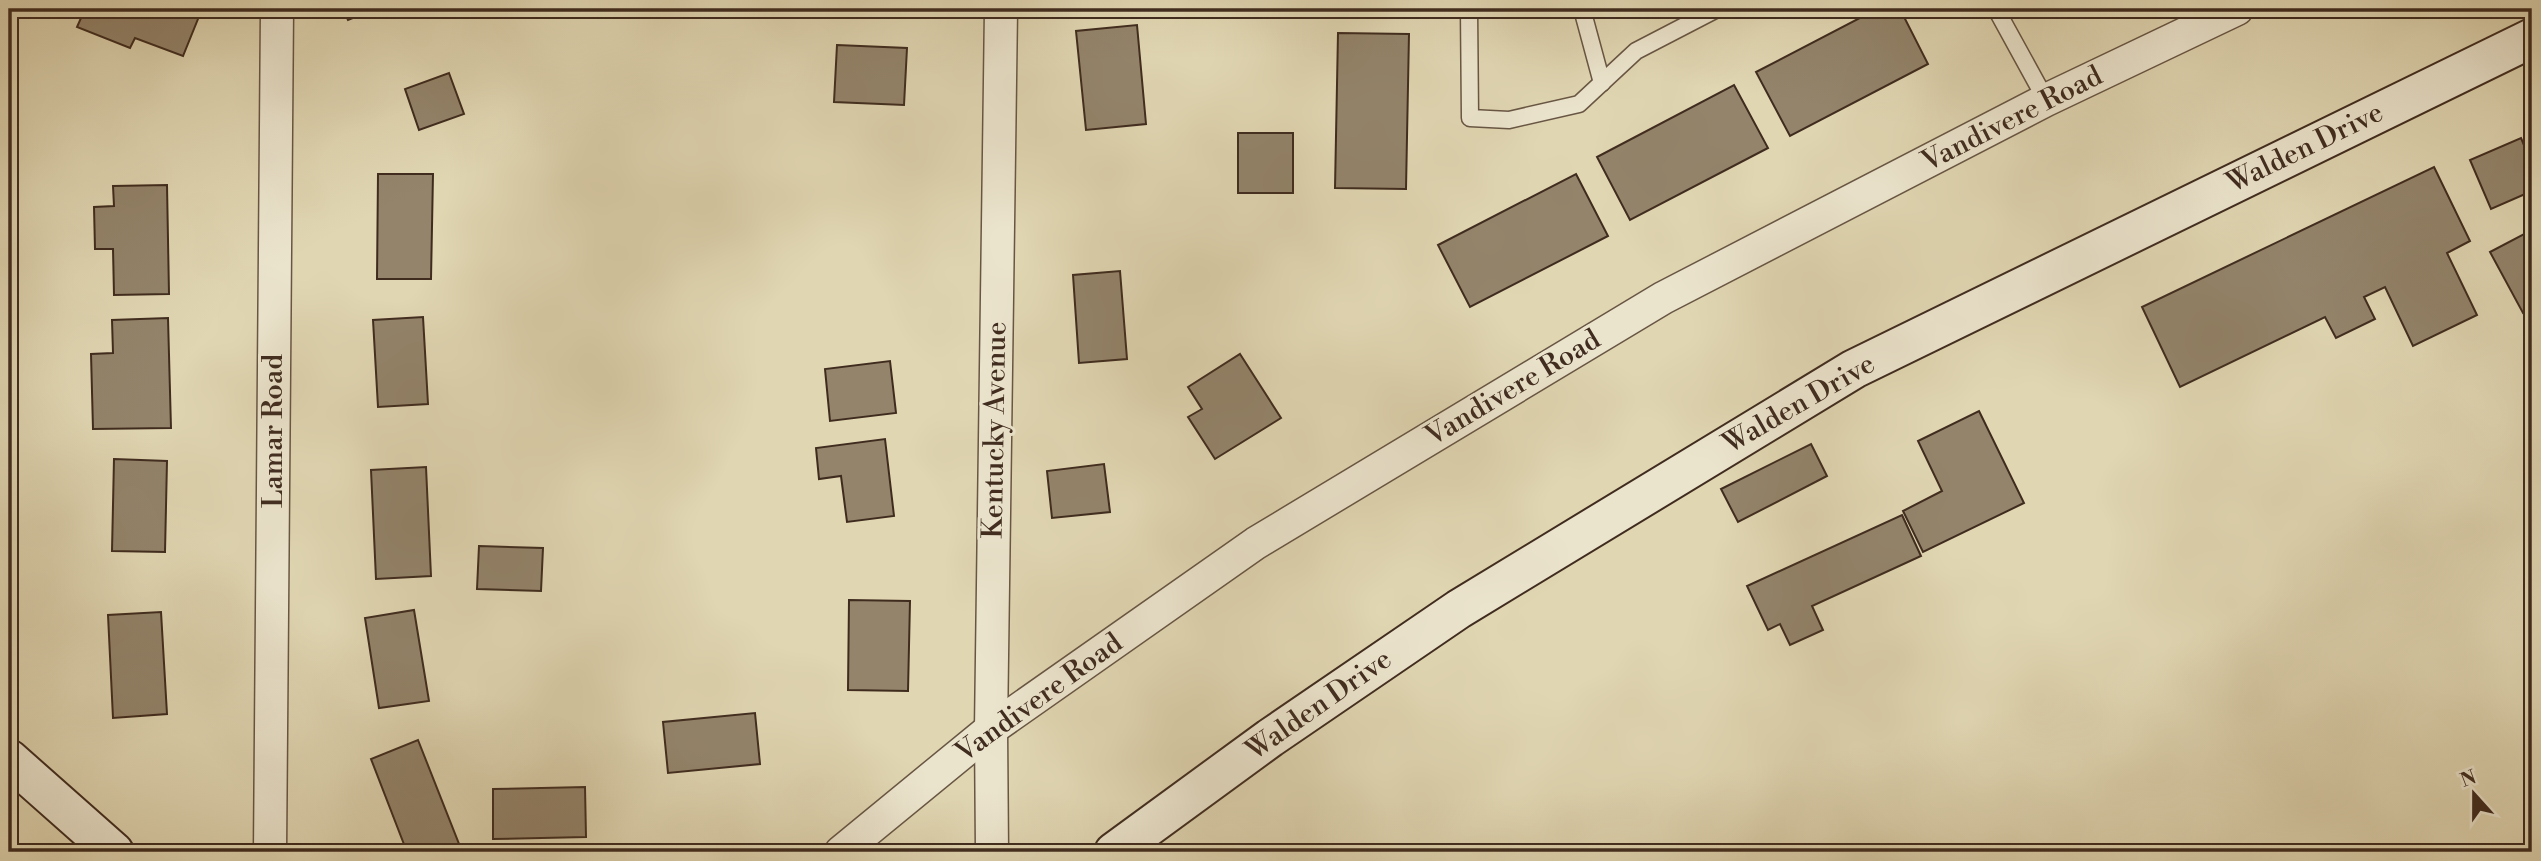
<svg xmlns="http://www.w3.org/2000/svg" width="2541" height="861" viewBox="0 0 2541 861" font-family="'Libre Bodoni',serif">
<rect width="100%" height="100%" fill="#e0d6b2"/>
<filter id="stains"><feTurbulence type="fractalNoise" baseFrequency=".00286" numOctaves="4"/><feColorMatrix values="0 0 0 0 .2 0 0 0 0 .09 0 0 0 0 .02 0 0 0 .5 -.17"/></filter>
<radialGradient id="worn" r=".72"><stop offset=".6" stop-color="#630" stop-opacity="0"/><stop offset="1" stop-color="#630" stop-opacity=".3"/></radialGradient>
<g fill="#93846b" stroke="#402c1f" stroke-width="2">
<polygon points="9,9 49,9 49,15 9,14"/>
<polygon points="85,9 202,9 183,56 135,38 130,48 77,27"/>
<polygon points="343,9 375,9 348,20"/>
<polygon points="1877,9 1900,9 1928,64 1790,136 1756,72"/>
<polygon points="1137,25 1146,124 1086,130 1076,31"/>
<polygon points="1338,33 1409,34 1406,189 1335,188"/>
<polygon points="837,45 907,48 904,105 834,102"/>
<polygon points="449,73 464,114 419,130 405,89"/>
<polygon points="1734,85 1768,148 1630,220 1597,157"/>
<rect x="1238" y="133" width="55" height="60"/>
<polygon points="2521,138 2532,164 2532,191 2491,209 2470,160"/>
<polygon points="2434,167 2470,241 2447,253 2477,315 2413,346 2385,287 2364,297 2375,319 2336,338 2325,317 2180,387 2142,307"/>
<polygon points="378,174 433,174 431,279 377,279"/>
<polygon points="1576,174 1608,236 1470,307 1438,245"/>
<polygon points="167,185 169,294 114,295 113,249 95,249 94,207 114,206 113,186"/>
<polygon points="2526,233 2532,244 2532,308 2523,313 2490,252"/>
<polygon points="1120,271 1127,359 1079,363 1073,275"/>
<polygon points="423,317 428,404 378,407 373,320"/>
<polygon points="168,318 171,428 93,429 91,354 113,353 112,320"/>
<polygon points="1240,354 1281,418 1215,459 1188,417 1202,409 1188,387"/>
<polygon points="890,361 896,413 830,421 825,369"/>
<polygon points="1979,411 2024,503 1923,552 1903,511 1942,491 1918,441"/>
<polygon points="885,439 894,516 847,522 841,476 819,479 816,448"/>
<polygon points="1811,444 1827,476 1738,522 1721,489"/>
<polygon points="114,459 167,461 165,552 112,551"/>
<polygon points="1104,464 1110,512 1052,518 1047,471"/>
<polygon points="426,467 431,576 376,579 371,470"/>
<polygon points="1902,515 1921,556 1812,606 1823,630 1790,645 1780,624 1768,630 1747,586"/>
<polygon points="479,546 543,548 541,591 477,589"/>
<polygon points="849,600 910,601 908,691 848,690"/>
<polygon points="414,610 429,701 379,708 365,618"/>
<polygon points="161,612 167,714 113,718 108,615"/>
<polygon points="755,713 760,764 668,773 663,722"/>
<polygon points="418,740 461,849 453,852 407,852 371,759"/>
<polygon points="585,787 586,837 493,839 493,789"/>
</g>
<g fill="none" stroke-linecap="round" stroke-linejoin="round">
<g stroke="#685644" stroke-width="19">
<g id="lane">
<polyline points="1469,9 1470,118 1509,120 1579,104 1636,51 1717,9"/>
<polyline points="1582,9 1602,83"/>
<polyline points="1996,9 2046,100"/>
</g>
</g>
<g stroke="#685644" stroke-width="35">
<g id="street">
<polyline points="270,852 277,9"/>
<polyline points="841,852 991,729 1256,543 1663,298 2046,100 2237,9"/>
<polyline points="992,852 991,729 1001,9"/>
</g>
</g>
<g stroke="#402c1f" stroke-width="42">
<g id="secondary">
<polyline points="9,759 114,852"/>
<polyline points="1114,852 1270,738 1459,609 1854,369 2532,38"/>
</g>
</g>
<use href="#lane" stroke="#ebe4cd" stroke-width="16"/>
<use href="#street" stroke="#ebe4cd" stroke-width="32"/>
<use href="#secondary" stroke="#ebe4cd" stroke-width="38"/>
</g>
<g text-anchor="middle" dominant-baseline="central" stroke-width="6" stroke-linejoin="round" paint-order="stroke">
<g font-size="28" fill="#402c1f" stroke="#ebe4cd">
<text transform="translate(2012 119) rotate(-27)">Vandivere Road</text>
<text transform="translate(2305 148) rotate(-26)">Walden Drive</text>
<text transform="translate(1513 388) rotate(-31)">Vandivere Road</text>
<text transform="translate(1799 404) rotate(-30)">Walden Drive</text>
<text transform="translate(995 430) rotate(-89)">Kentucky Avenue</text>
<text transform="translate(273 431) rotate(-90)">Lamar Road</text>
<text transform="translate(1039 698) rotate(-36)">Vandivere Road</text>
<text transform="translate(1319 705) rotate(-35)">Walden Drive</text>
</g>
</g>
<rect width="2541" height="861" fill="none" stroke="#e0d6b2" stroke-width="35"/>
<rect x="10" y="10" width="2520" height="840" fill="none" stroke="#402c1f" stroke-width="3.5"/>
<rect x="18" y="18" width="2506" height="826" fill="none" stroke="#402c1f" stroke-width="2"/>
<g transform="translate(2474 794) rotate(339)" stroke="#ebe4cd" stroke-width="5" paint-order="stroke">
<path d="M0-5L12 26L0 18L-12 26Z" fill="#402c1f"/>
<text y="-10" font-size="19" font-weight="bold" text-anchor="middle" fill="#402c1f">N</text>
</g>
<rect width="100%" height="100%" filter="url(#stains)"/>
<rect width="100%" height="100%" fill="url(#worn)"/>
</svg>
